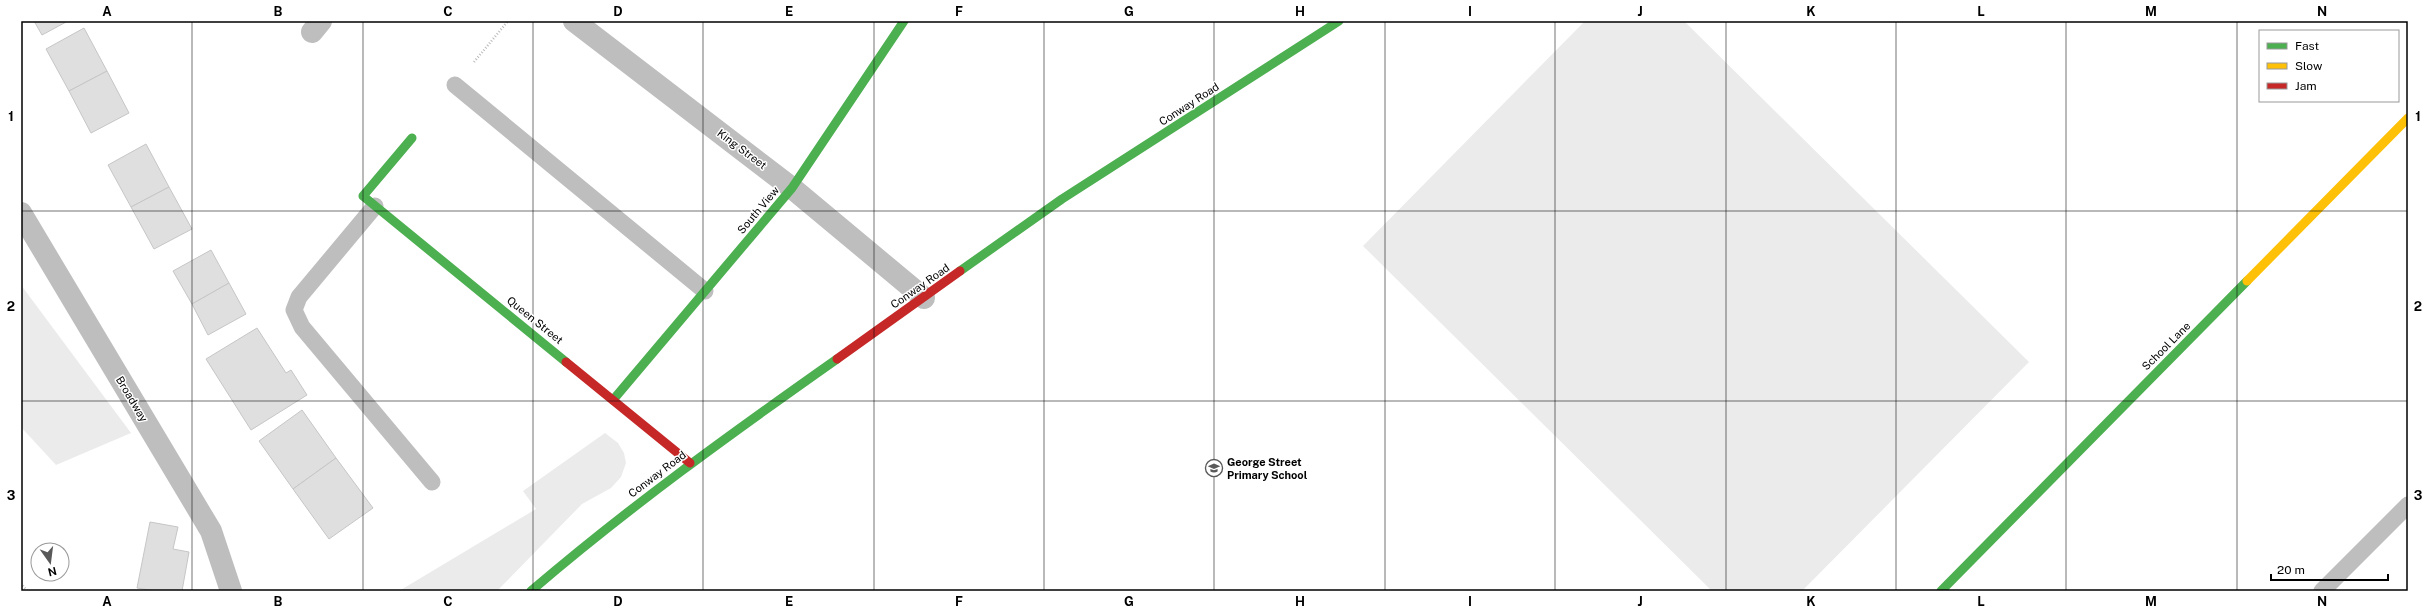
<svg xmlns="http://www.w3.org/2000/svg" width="2429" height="612" viewBox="0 0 2429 612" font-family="'Public Sans',sans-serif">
<rect width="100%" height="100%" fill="#fff"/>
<g fill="#ebebeb">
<polygon points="1585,21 1684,21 2029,362 1802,591 1712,591 1363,246"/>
<polygon points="21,285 131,433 56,465 21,427"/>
<polygon points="605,433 618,443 624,453 626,463 621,477 611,488 582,504 497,591 399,591 536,509 523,491"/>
</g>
<g fill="#dfdfdf" stroke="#c6c6c6">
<polygon points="34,21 68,21 42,35"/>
<polygon points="84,28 107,71 69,91 46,49"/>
<polygon points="107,71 129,113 91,133 69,91"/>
<polygon points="146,144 169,187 131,207 108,165"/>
<polygon points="169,187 192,229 154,249 131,207"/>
<polygon points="211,250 229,283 192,304 173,271"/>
<polygon points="229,283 246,314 208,335 192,304"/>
<polygon points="257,328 286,373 291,370 307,395 251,430 206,359"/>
<polygon points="302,410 336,458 293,489 259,441"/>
<polygon points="336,458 373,508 329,539 293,489"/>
<polygon points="150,522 178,527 173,549 189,552 182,591 155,591 137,588"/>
</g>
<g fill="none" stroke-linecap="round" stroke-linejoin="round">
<g stroke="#b9b9b9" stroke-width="2.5" stroke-dasharray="1 2" stroke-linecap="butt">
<polyline points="474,62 508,21"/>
<polyline points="21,583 27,591"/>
</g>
<g stroke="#bebebe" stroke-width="17">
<polyline points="455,85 705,291"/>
<polyline points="375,206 299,297 294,310 302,327 432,482"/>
<polyline points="2322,591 2408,505"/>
</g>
<g stroke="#bebebe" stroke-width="22">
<polyline points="574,21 792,188 924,298"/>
<polyline points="312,32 321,21"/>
<polyline points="21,213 211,531 231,591"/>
</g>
<g stroke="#4caf50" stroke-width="9">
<polyline points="412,138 363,196 566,362"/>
<polyline points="960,271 1062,199 1339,21"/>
<polyline points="613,400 792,188 904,21"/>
<path d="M531 591C629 507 732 433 837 359"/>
<polyline points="1941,591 2247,281"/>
</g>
<polyline stroke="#ffc107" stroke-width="9" points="2247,281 2408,118"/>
<g stroke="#c62828" stroke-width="9">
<polyline points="837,359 960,271"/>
<polyline points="566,362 690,463"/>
</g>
</g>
<path fill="none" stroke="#000" stroke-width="1" stroke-opacity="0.55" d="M192 21V591M363 21V591M533 21V591M703 21V591M874 21V591M1044 21V591M1214 21V591M1385 21V591M1555 21V591M1726 21V591M1896 21V591M2066 21V591M2237 21V591M21 211H2408M21 401H2408"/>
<defs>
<g id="school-ring" transform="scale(0.9)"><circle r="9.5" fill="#fff" stroke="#595959" stroke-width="1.5"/><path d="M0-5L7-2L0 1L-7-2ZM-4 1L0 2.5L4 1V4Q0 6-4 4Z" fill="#595959"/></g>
</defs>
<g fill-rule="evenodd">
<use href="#school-ring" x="1214" y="468"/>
</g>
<g text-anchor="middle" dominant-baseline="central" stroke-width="3" stroke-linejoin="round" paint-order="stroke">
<g font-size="11" fill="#000" stroke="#fff">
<text transform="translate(1189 104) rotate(-33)">Conway Road</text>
<text transform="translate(742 149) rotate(37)">King Street</text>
<text transform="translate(758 210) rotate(-50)">South View</text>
<text transform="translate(920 286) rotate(-35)">Conway Road</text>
<text transform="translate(535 320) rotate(39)">Queen Street</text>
<text transform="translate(2166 346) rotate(-45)">School Lane</text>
<text transform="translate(132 399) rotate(59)">Broadway</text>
<text transform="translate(657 474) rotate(-37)">Conway Road</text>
</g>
<g font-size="11" font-weight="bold" fill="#000" stroke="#fff" text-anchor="start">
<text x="1227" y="462">George Street<tspan x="1227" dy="13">Primary School</tspan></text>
</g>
</g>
<rect width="2429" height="612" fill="none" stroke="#ffffff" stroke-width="44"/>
<rect x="2259" y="30" width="140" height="72" fill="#ffffff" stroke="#999999"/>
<rect x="2267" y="43" width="20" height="6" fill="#4caf50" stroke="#999999"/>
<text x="2295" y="50" font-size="12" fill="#000000">Fast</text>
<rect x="2267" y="63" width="20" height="6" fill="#ffc107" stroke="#999999"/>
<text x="2295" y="70" font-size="12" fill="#000000">Slow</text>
<rect x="2267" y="83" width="20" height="6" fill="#c62828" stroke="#999999"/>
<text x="2295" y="90" font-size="12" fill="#000000">Jam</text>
<g transform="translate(50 562) rotate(166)"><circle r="19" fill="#ffffff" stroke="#999999"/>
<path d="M0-3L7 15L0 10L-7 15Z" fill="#595959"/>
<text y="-6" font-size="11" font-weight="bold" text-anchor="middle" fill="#000000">N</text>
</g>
<path d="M2271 574v6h117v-6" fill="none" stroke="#000000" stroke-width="2"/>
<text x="2277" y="574" font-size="12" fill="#000000" stroke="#ffffff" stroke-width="3" paint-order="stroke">20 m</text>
<rect x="22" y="22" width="2385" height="568" fill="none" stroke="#000" stroke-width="1.5"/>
<g font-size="13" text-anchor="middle" font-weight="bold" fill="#000">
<text x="107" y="16">A</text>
<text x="278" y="16">B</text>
<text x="448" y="16">C</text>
<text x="618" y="16">D</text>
<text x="789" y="16">E</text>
<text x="959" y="16">F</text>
<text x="1129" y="16">G</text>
<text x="1300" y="16">H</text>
<text x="1470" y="16">I</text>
<text x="1640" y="16">J</text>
<text x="1811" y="16">K</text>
<text x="1981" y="16">L</text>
<text x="2151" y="16">M</text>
<text x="2322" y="16">N</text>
<text x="11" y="121">1</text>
<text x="2418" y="121">1</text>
<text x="11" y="311">2</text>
<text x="2418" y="311">2</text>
<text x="11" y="500">3</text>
<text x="2418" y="500">3</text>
<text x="107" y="606">A</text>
<text x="278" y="606">B</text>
<text x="448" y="606">C</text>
<text x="618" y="606">D</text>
<text x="789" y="606">E</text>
<text x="959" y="606">F</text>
<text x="1129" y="606">G</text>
<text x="1300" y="606">H</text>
<text x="1470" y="606">I</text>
<text x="1640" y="606">J</text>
<text x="1811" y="606">K</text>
<text x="1981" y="606">L</text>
<text x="2151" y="606">M</text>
<text x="2322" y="606">N</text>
</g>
</svg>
